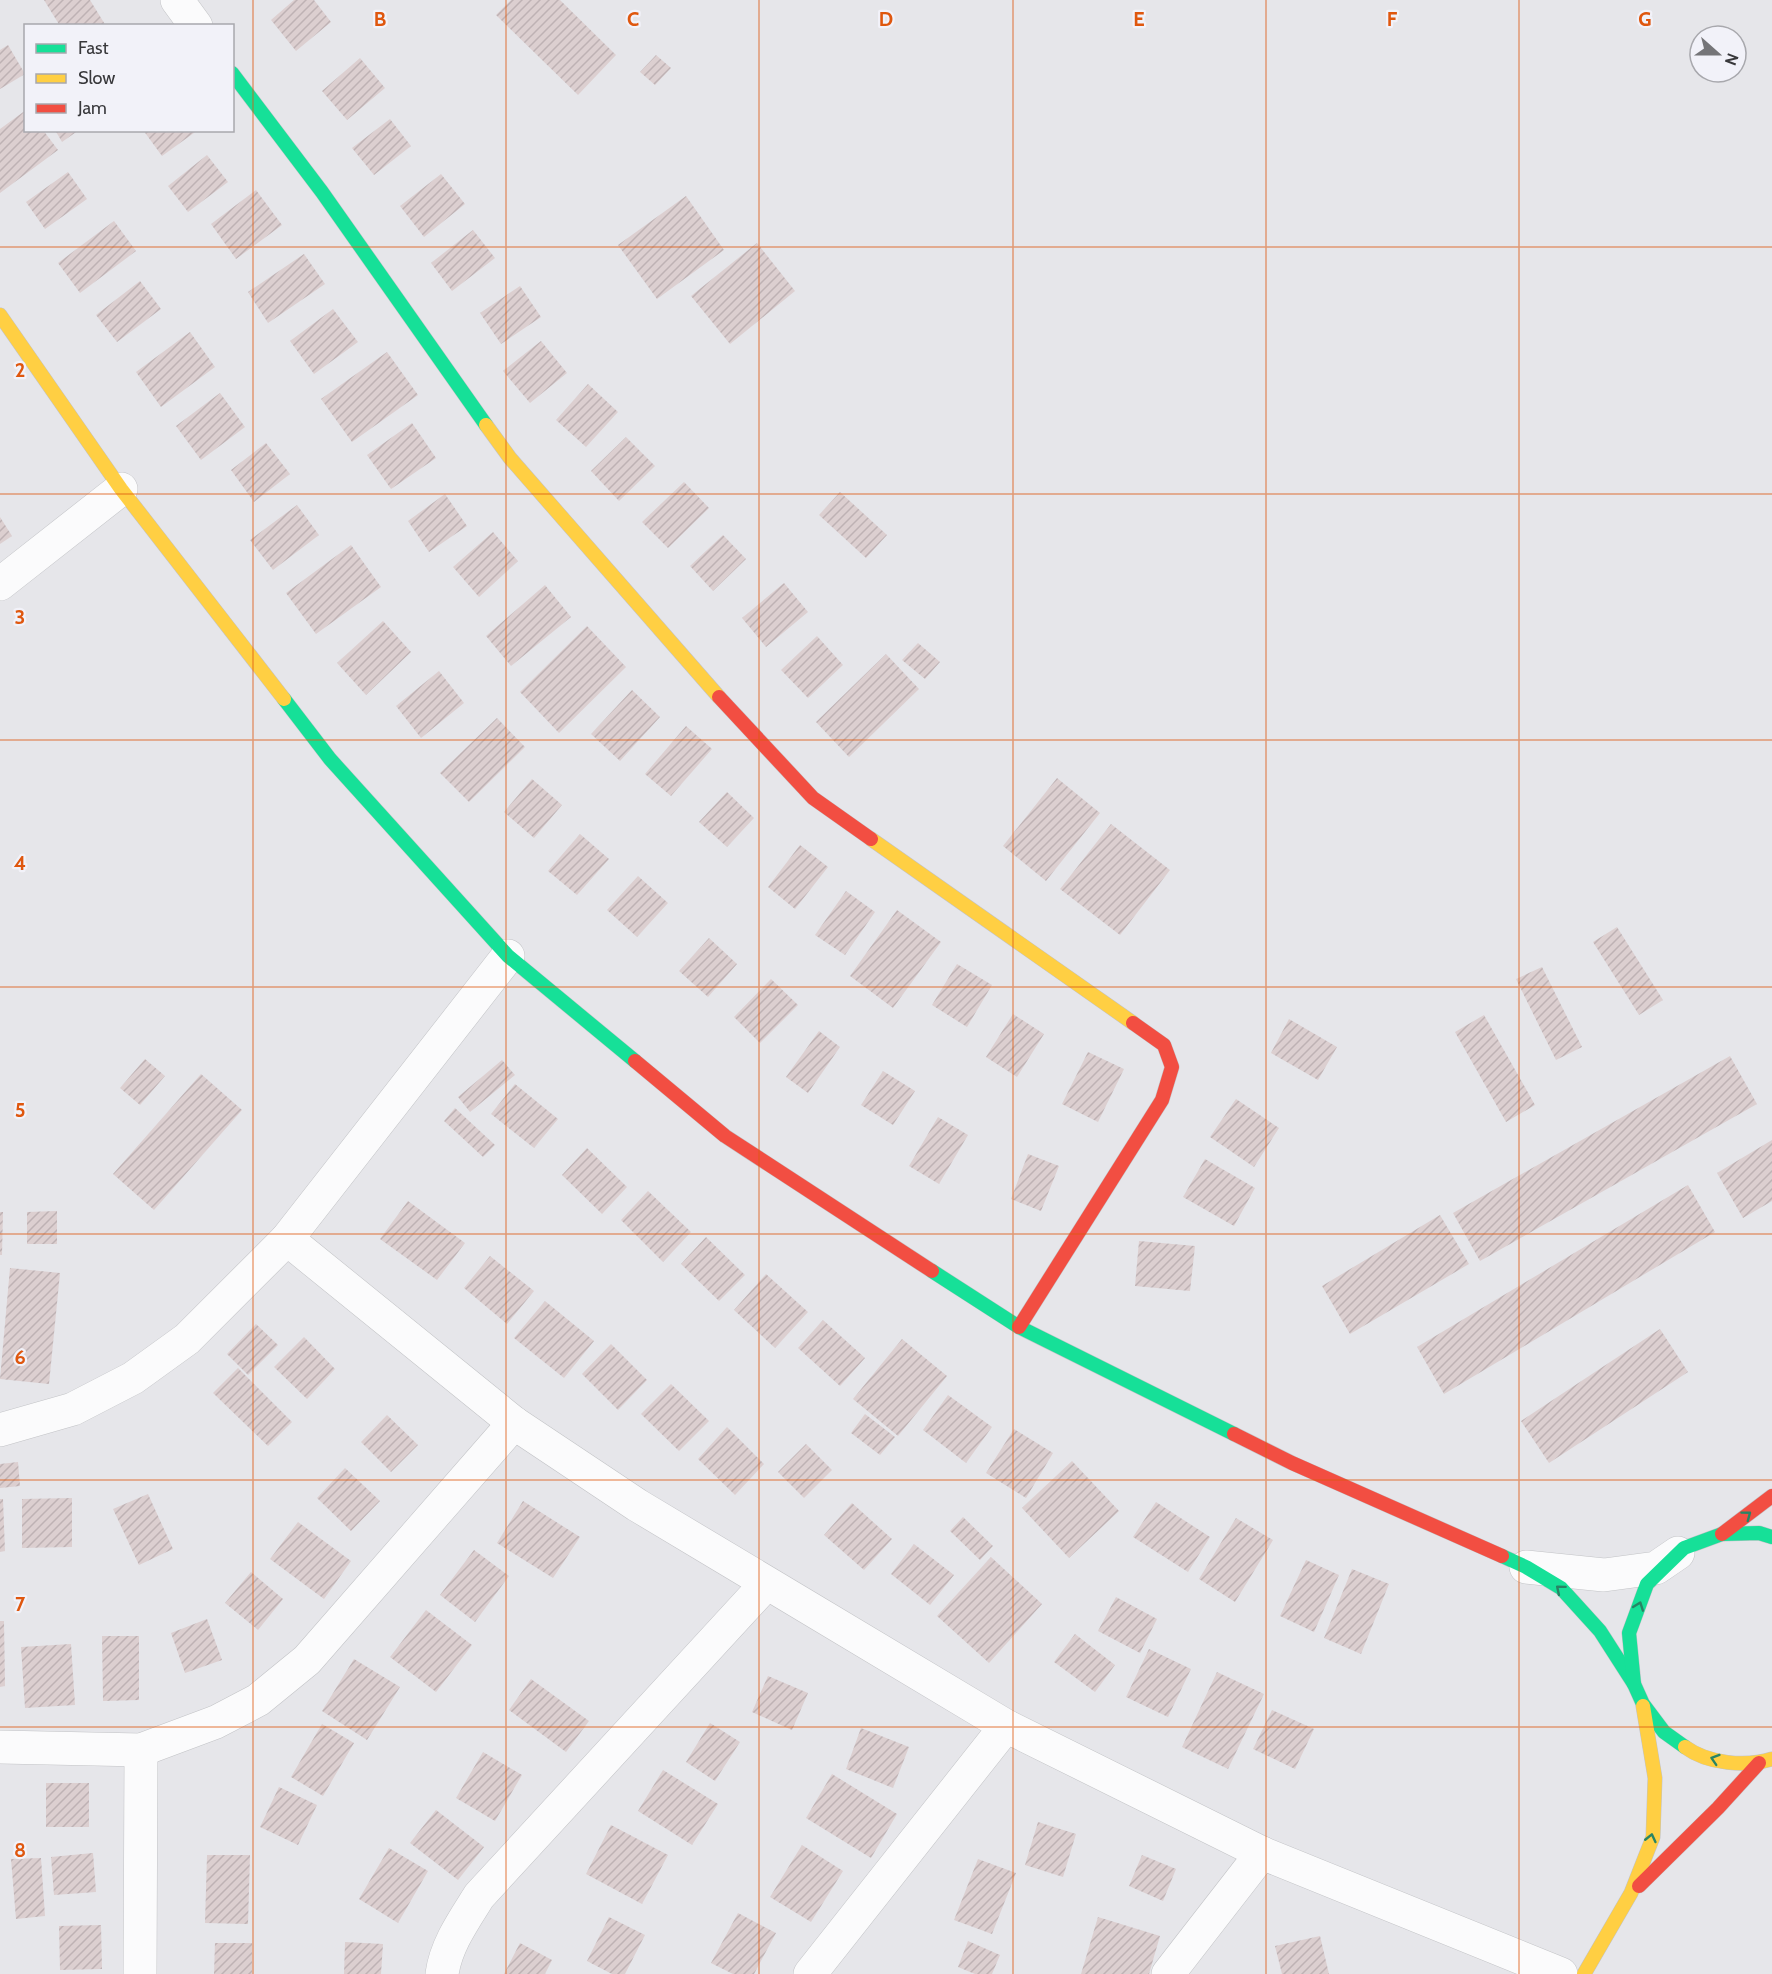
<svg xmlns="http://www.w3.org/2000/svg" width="1772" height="1974" viewBox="0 0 1772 1974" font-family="Cabin,sans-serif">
<defs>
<pattern id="building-hatch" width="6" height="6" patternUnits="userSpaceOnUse" patternTransform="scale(1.5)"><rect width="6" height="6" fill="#dccfd0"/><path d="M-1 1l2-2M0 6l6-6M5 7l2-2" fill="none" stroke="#beb2b4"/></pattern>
</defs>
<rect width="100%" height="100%" fill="#e6e6ea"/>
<g fill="url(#building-hatch)">
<polygon points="44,0 90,0 106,26 60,26"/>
<polygon points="294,0 314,0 331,22 296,51 271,20"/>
<polygon points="511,0 560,0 616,55 578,95 496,15"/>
<polygon points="8,45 25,74 0,89 0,50"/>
<polygon points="656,55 671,68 655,85 640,72"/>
<polygon points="360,58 385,88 347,120 322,91"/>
<polygon points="26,110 26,130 43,130 58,150 0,193 0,129"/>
<polygon points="390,119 411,146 374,175 352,148"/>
<polygon points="55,130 79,130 62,142"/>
<polygon points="143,130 198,130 162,156"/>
<polygon points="207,155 228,182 188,212 168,186"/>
<polygon points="68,172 87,199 45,229 26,202"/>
<polygon points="441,174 465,204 424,237 400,206"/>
<polygon points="256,190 282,225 236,259 211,224"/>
<polygon points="686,196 724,250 657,299 618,245"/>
<polygon points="114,221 136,251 80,293 58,263"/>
<polygon points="473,230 495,258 452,291 431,263"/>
<polygon points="757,243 795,291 730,344 691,296"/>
<polygon points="304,254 325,284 268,323 248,292"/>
<polygon points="140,281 161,309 117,342 96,315"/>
<polygon points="520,286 541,317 501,344 480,313"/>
<polygon points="333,309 358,342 314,374 290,341"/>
<polygon points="190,332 215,367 161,407 136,372"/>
<polygon points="541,341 567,373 530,403 503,371"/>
<polygon points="387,352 418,395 352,442 321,399"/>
<polygon points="588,384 618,412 586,447 556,420"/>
<polygon points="220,393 245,427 201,460 176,426"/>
<polygon points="412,423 436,458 391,489 367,455"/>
<polygon points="626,437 655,466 619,501 591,471"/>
<polygon points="266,443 290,474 254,502 231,470"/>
<polygon points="684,482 709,508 668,548 642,522"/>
<polygon points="840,492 887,535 866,558 819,515"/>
<polygon points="445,494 467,526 429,552 408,521"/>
<polygon points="297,505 319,535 273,570 250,540"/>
<polygon points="0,517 12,536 0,544"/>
<polygon points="493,532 518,561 479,597 453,567"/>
<polygon points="723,535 746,559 713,591 690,566"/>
<polygon points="351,545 381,587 316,634 286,593"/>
<polygon points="784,583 808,612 766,647 742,618"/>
<polygon points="545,585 571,617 511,666 486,636"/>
<polygon points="383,621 411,652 366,695 337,663"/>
<polygon points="587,626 626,667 559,733 520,692"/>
<polygon points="817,636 843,665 808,698 781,670"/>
<polygon points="918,643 940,662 925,679 902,660"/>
<polygon points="886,654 919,689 849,757 816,722"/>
<polygon points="439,671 464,703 421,738 396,706"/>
<polygon points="632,690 660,717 620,761 591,734"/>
<polygon points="497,718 525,747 469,802 440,773"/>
<polygon points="686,726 712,749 671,796 645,774"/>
<polygon points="1057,778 1100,813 1046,881 1003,846"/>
<polygon points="532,779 562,805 534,838 504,812"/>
<polygon points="727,792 754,818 727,847 699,822"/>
<polygon points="1111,824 1170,870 1120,935 1060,889"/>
<polygon points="580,834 609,859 577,895 548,871"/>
<polygon points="800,845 828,867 795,909 768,887"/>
<polygon points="638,876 668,903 637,937 607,910"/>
<polygon points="846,891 875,912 845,955 815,935"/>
<polygon points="897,910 941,942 893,1008 850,976"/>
<polygon points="1617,927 1663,1000 1639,1015 1593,942"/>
<polygon points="709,938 737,964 708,997 679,971"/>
<polygon points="957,964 992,985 967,1027 932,1005"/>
<polygon points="1542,967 1582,1047 1556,1060 1516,979"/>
<polygon points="771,979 798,1005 760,1043 734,1017"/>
<polygon points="1013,1014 1044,1034 1017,1077 986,1057"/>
<polygon points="1484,1015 1535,1105 1506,1122 1455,1032"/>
<polygon points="1289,1019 1337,1047 1318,1080 1271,1053"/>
<polygon points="819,1031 840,1047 808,1093 786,1077"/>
<polygon points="1088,1052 1124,1069 1098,1122 1062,1104"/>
<polygon points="1730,1056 1757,1104 1480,1261 1453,1213"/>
<polygon points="145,1059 165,1076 140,1105 120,1088"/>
<polygon points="502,1060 515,1075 470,1112 458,1097"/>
<polygon points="883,1071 915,1091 893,1125 861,1105"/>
<polygon points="201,1074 242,1110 154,1210 113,1174"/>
<polygon points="515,1084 558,1119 534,1148 491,1114"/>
<polygon points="1236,1099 1279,1128 1254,1167 1210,1137"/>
<polygon points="455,1108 495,1145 483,1157 444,1121"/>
<polygon points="938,1117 968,1135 939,1184 909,1166"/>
<polygon points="1772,1140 1772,1201 1743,1218 1717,1173"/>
<polygon points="587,1148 627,1187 602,1214 562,1175"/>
<polygon points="1028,1154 1059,1166 1041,1211 1011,1199"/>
<polygon points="1205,1159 1255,1188 1234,1226 1183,1197"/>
<polygon points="1688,1185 1715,1232 1444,1394 1417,1347"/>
<polygon points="648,1191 691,1232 663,1262 621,1220"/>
<polygon points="408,1201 465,1243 437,1280 380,1239"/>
<polygon points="57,1211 57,1244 27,1244 27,1212"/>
<polygon points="0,1212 3,1212 2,1255 0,1255"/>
<polygon points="1440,1215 1469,1264 1350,1334 1322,1286"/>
<polygon points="706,1237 745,1275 719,1301 681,1264"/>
<polygon points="1139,1241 1195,1246 1190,1291 1135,1286"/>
<polygon points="490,1256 534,1291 507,1324 464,1288"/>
<polygon points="10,1268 60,1273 49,1384 0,1379"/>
<polygon points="766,1274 808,1312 775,1348 734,1310"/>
<polygon points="545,1301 594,1341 564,1378 514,1338"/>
<polygon points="823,1320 865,1358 840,1386 798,1348"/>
<polygon points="256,1324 278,1345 248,1375 227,1354"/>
<polygon points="1660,1329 1688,1372 1549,1463 1521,1421"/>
<polygon points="304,1337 335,1369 307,1399 274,1367"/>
<polygon points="902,1339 947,1376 898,1436 853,1399"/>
<polygon points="611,1344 647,1380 618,1410 582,1374"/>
<polygon points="238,1368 292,1422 268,1446 213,1393"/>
<polygon points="671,1384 709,1421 679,1451 641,1414"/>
<polygon points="948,1395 992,1427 966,1463 923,1430"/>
<polygon points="865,1414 895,1437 880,1455 851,1433"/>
<polygon points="387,1415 418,1445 391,1472 361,1442"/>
<polygon points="727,1427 764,1464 735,1495 698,1459"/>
<polygon points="1014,1429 1053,1453 1026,1498 986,1473"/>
<polygon points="806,1444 832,1470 804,1498 778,1472"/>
<polygon points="1072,1461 1119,1511 1069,1558 1022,1508"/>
<polygon points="18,1462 20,1486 0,1488 0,1464"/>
<polygon points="345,1468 380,1501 351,1531 317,1498"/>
<polygon points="148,1494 173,1549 139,1565 113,1509"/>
<polygon points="72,1498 72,1547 22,1548 22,1499"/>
<polygon points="0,1499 3,1499 5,1551 0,1552"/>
<polygon points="523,1501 580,1537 553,1578 497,1543"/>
<polygon points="1156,1502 1210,1537 1188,1572 1133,1537"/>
<polygon points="852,1503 892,1539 864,1570 824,1535"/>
<polygon points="963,1517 993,1546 980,1560 950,1531"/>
<polygon points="1236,1518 1273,1540 1235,1602 1199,1579"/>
<polygon points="298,1522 351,1561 324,1599 270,1559"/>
<polygon points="914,1544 954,1575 930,1605 891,1574"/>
<polygon points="474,1550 509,1576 475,1622 440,1595"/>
<polygon points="991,1557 1042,1604 989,1663 937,1616"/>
<polygon points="1306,1560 1339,1575 1314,1632 1280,1616"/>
<polygon points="1352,1569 1389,1584 1361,1654 1324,1638"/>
<polygon points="251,1572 283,1599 258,1630 225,1603"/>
<polygon points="1116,1597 1157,1619 1140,1653 1098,1631"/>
<polygon points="426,1610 472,1645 436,1692 390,1657"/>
<polygon points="207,1619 222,1660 185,1673 171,1633"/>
<polygon points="0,1621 4,1621 5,1686 0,1687"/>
<polygon points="1075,1634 1115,1665 1095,1692 1054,1662"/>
<polygon points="102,1636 139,1636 139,1700 103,1701"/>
<polygon points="71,1644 75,1705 25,1708 21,1647"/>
<polygon points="1149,1649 1191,1669 1168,1717 1126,1697"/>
<polygon points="354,1659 400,1687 367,1740 322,1711"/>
<polygon points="1217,1672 1264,1694 1228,1769 1182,1747"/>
<polygon points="768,1676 808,1693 792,1730 752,1712"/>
<polygon points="531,1679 589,1721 566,1752 509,1710"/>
<polygon points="1272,1710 1314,1729 1295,1769 1253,1749"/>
<polygon points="710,1723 740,1742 715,1781 686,1762"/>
<polygon points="322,1724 354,1743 323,1796 291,1777"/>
<polygon points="861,1728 909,1747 893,1788 846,1769"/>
<polygon points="483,1752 522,1775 495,1821 456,1798"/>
<polygon points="663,1770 718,1804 692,1845 638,1811"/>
<polygon points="832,1774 897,1814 871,1858 806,1818"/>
<rect x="46" y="1783" width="43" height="44"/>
<polygon points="279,1787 317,1805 298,1845 260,1827"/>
<polygon points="436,1810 484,1847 458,1880 410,1843"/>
<polygon points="1038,1822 1076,1834 1063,1877 1025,1865"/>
<polygon points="611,1825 668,1855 642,1904 586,1874"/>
<polygon points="802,1845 843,1871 811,1922 770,1897"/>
<polygon points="389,1848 428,1871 398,1923 359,1899"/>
<polygon points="93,1853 96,1892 54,1895 51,1857"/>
<polygon points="207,1855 250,1855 248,1924 205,1923"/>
<polygon points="1142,1855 1176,1869 1163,1901 1129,1886"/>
<polygon points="41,1858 45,1916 16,1919 11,1859"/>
<polygon points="978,1859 1016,1873 992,1934 954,1920"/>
<polygon points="738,1913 776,1933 754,1974 733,1974 711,1963"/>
<polygon points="609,1917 645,1935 625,1974 612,1974 587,1961"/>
<polygon points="1098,1917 1160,1936 1149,1974 1081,1974"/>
<polygon points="101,1925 102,1969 60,1970 59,1926"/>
<polygon points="1320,1936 1329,1974 1282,1974 1275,1946"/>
<polygon points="968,1941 1000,1955 992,1974 975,1974 958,1967"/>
<polygon points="345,1942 383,1944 381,1974 344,1974"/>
<polygon points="215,1943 252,1943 252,1974 214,1974"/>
<polygon points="520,1943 552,1960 545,1974 504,1974"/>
</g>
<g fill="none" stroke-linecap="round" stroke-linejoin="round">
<g stroke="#c2c3c6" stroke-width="34">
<g id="street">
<polyline points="177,0 196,26"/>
<polyline points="0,584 121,489"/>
<polyline points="287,1239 514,1423 637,1505 1006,1726"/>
<polyline points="0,1430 73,1409 133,1378 187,1339 287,1239 508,956"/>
<polyline points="1526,1567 1604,1575 1656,1568 1678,1553"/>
<polyline points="0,1747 141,1750 216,1722 258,1700 307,1660 514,1423"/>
<polyline points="140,1974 141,1750"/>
<path d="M442 1974C446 1945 464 1920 479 1896L766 1584"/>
<polyline points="810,1974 1006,1726 1262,1853 1561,1974"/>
<polyline points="1168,1974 1262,1853"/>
</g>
</g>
<g stroke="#c2c3c6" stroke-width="15">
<g id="fast">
<polyline points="232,73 322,192 486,425"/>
<polyline points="284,699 330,759 508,956 635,1061"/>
<polyline points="932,1271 1019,1327 1234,1434"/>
<polyline points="1502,1556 1526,1567 1561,1588 1600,1631 1634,1684"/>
<polyline points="1685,1747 1664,1732 1643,1704 1634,1684 1629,1633 1647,1584 1684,1548 1722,1534 1759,1533 1772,1537"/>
</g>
</g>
<g stroke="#c2c3c6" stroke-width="15">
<g id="slow">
<polyline points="0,315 121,489 284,699"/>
<polyline points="486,425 510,458 719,697"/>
<polyline points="871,839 1133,1023"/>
<path d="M1685 1747C1708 1764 1746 1767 1772 1759"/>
<polyline points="1584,1974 1631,1893 1653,1837 1655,1778 1643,1706"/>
</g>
</g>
<g stroke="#c2c3c6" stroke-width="15">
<g id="jam">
<polyline points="719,697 813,798 871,839"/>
<polyline points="635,1061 725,1136 932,1271"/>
<polyline points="1019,1327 1162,1100 1172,1067 1164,1045 1133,1023"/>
<polyline points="1234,1434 1292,1463 1502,1556"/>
<polyline points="1722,1534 1772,1496"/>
<polyline points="1639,1886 1718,1808 1759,1763"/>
</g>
</g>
<use href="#street" stroke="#fbfbfc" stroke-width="33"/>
<use href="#fast" stroke="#16e098" stroke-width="14"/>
<use href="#slow" stroke="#ffcf43" stroke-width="14"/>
<use href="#jam" stroke="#f24e42" stroke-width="14"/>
</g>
<defs><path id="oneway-chevron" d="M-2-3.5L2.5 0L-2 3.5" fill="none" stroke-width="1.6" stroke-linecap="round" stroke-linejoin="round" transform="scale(1.5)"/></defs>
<g stroke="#298465">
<use href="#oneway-chevron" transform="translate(1747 1515) rotate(-37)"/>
<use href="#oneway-chevron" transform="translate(1560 1589) rotate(-140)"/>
<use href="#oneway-chevron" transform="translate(1639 1606) rotate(-70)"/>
<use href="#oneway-chevron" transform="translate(1715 1759) rotate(-162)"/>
<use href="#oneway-chevron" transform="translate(1651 1838) rotate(-77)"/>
</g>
<path fill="none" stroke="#df570e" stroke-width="1.5" stroke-opacity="0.55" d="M253 0V1974M506 0V1974M759 0V1974M1013 0V1974M1266 0V1974M1519 0V1974M0 247H1772M0 494H1772M0 740H1772M0 987H1772M0 1234H1772M0 1480H1772M0 1727H1772"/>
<g font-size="20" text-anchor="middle" font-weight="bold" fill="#df570e" stroke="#f2f2f9" stroke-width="4.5" stroke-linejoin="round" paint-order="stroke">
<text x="380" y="26">B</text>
<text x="633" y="26">C</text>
<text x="886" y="26">D</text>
<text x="1139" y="26">E</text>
<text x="1392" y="26">F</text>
<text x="1645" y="26">G</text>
<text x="20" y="377">2</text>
<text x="20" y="624">3</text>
<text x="20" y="870">4</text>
<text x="20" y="1117">5</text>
<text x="20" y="1364">6</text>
<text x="20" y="1611">7</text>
<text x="20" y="1857">8</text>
</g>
<rect x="24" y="24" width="210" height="108" fill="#f2f2f9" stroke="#a8a8ad" stroke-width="1.5"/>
<rect x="36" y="44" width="30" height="9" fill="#16e098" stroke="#a8a8ad" stroke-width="1.5"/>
<text x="78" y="54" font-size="18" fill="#38383b">Fast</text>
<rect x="36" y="74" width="30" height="9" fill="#ffcf43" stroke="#a8a8ad" stroke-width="1.5"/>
<text x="78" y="84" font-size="18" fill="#38383b">Slow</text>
<rect x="36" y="104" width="30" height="9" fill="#f24e42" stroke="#a8a8ad" stroke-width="1.5"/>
<text x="78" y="114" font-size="18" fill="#38383b">Jam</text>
<g transform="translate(1718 54) rotate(111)"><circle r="28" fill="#f2f2f9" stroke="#a8a8ad" stroke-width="1.5"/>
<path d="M0-4.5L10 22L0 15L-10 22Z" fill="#757578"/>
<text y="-9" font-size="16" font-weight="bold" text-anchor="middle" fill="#38383b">N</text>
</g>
</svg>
